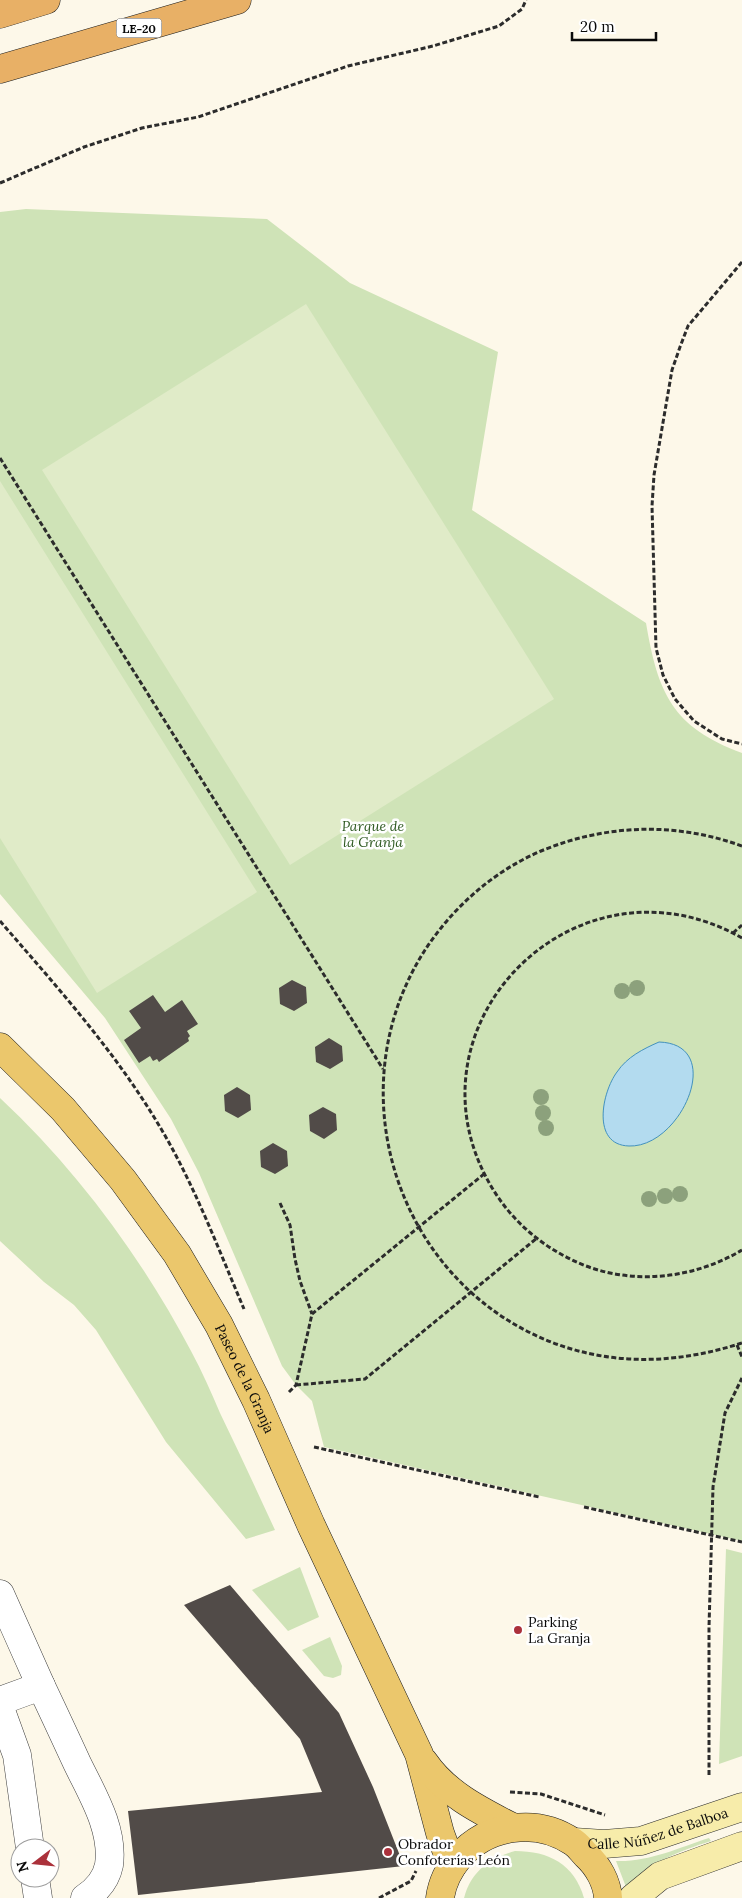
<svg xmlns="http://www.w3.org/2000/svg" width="742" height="1898" viewBox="0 0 742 1898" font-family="Lora,serif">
<rect width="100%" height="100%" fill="#fdf8e9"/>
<g fill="#cfe3b7">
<path d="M26 209 267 219 350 283 498 352 472 510 646 623C658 693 672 727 742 753V1541L324 1447 312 1401 296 1385 282 1366 199 1173 171 1119 105 1018 0 894V212Z"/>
<path d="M0 1098C77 1170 142 1258 191 1351 202 1371 211 1392 220 1413 239 1452 257 1491 275 1530L246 1539 166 1442 96 1330 74 1305 44 1282 0 1241Z"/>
<polygon points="726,1549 742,1553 742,1756 719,1764"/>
<polygon points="300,1567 319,1617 288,1631 252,1590"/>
<polygon points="330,1637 342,1666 341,1675 333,1678 324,1676 302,1650"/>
<path d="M709 1838 711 1841C679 1851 650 1863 626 1887L616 1861C649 1862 678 1848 709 1838Z"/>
<path d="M515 1851C549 1851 574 1864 584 1898H464C471 1871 490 1858 515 1851Z"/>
</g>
<g fill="#e0ebc8">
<polygon points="306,304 554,699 290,865 42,470"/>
<polygon points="0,481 257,892 97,993 0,838"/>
</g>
<path fill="#b3dbef" stroke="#4291be" d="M659 1042C727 1044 681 1148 629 1146 591 1145 602 1092 617 1072 627 1057 643 1049 659 1042Z"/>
<g fill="#514b48">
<polygon points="292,980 306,987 307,1003 294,1011 280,1004 279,988"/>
<polygon points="153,995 165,1012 182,1000 198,1024 187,1031 190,1036 188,1038 189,1041 159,1062 157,1059 153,1061 150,1056 139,1063 124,1040 141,1028 129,1011"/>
<polygon points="329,1038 342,1046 343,1061 330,1069 316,1062 315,1047"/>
<polygon points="237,1087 250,1095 251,1110 238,1118 225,1111 224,1095"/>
<polygon points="323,1107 336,1114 337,1130 324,1139 310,1131 309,1115"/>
<polygon points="273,1143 287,1151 288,1166 275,1174 261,1167 260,1151"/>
<polygon points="230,1585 339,1713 373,1787 404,1866 138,1895 128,1811 322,1792 300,1739 184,1605"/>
</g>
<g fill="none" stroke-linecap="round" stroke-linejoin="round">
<g stroke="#3d3d3d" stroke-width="29">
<g id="minor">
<polyline points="0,1594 41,1686"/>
<path d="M0 1701 41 1686C53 1711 65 1737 77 1763 92 1794 114 1829 109 1865 106 1880 97 1890 85 1898"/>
<polyline points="0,1708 17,1755 30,1848"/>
<polyline points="35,1878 38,1898"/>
</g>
</g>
<g stroke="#2c2c2c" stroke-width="29">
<g id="secondary">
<path id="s1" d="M574 1842 604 1844 641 1841 742 1807"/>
<polyline points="633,1898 660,1876 742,1846"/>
</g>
</g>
<g stroke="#1b1b1b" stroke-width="29">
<g id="primary">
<path id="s2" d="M0 1047 63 1109 123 1180 177 1254 219 1325 256 1400 311 1525 419 1754 440 1833 452 1866"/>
<path d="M424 1762C445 1793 479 1810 512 1827"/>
<path d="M440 1898C442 1883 449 1869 459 1857 487 1825 536 1817 573 1842 578 1845 582 1851 586 1855 598 1866 607 1882 608 1898"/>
</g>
</g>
<g stroke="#1b1b1b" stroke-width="29">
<g id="trunk">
<polyline points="0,14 46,0"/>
<polyline points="0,69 237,0"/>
</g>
</g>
<g stroke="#2c2c2c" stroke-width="3" stroke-dasharray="5 2.5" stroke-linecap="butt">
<polyline points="0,183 84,147 142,128 198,117 348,66 433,46 499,26 522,9 526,0"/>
<polyline points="742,262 688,326 680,347 672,370 654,475 652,506 656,648 663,675 675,699 694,721 722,739 742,744"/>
<polyline points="0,458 383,1069"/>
<path d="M742 846C676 822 606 824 541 851 494 871 453 907 425 950 332 1095 401 1293 565 1347 624 1366 683 1362 742 1343"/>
<path d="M0 921C57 987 115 1051 160 1127 194 1184 218 1248 244 1309"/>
<polyline points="733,933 742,925"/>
<path d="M742 938C575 843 393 1029 494 1191 516 1226 548 1251 586 1266 637 1285 695 1278 742 1250"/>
<polyline points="280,1203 290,1225 295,1259 300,1281 312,1314"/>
<polyline points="737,1345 742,1357"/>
<polyline points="296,1385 365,1379 537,1238"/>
<polyline points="289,1392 296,1385 312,1314 484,1174"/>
<polyline points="314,1447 539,1497"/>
<polyline points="584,1507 742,1542"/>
<polyline points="709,1775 709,1627 713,1487 725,1413 742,1378"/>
<polyline points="510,1792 541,1794 605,1815"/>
<polyline points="379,1898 411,1881 416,1871"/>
</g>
<use href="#minor" stroke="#fff" stroke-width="28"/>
<use href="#secondary" stroke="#f7ecaa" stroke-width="28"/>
<use href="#primary" stroke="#ebc76c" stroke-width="28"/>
<use href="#trunk" stroke="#e8b066" stroke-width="28"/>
</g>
<g fill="#8ca17c">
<circle cx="637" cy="988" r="8"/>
<circle cx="622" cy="991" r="8"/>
<circle cx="541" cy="1097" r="8"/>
<circle cx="543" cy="1113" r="8"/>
<circle cx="546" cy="1128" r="8"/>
<circle cx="680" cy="1194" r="8"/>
<circle cx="665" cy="1196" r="8"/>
<circle cx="649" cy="1199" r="8"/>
</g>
<g fill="#ab313b" stroke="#fff" stroke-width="2">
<circle cx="518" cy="1630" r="5"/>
<circle cx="388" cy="1852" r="5"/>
</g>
<g text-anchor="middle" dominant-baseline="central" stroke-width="5" stroke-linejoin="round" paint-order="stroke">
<rect fill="#fff" stroke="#545454" stroke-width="1" x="116.5" y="18.5" width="45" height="19" rx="4"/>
<g font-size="12" font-weight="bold" fill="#0a0a0a">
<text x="139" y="28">LE-20</text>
</g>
<g font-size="14" font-style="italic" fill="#2f5a22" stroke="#fff">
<text x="373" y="826">Parque de<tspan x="373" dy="16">la Granja</tspan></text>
</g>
<g font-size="14" fill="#0a0a0a" stroke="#fff">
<text stroke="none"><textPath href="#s2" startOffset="415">Paseo de la Granja</textPath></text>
<text stroke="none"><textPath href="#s1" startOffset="86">Calle Núñez de Balboa</textPath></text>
</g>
<g font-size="14" fill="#0a0a0a" stroke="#fff" text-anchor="start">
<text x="528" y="1622">Parking<tspan x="528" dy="16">La Granja</tspan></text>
<text x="398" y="1844">Obrador<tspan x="398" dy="16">Confoterías León</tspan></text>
</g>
</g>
<g transform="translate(35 1863) rotate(254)"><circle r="24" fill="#ffffff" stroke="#9d9d9d"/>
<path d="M0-4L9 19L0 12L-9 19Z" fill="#ab313b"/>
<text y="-8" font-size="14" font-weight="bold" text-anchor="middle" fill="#0a0a0a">N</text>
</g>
<path d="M572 32v8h84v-8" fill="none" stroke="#0a0a0a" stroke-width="2.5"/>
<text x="580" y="32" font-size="15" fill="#0a0a0a" stroke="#ffffff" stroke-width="4" paint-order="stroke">20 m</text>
</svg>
